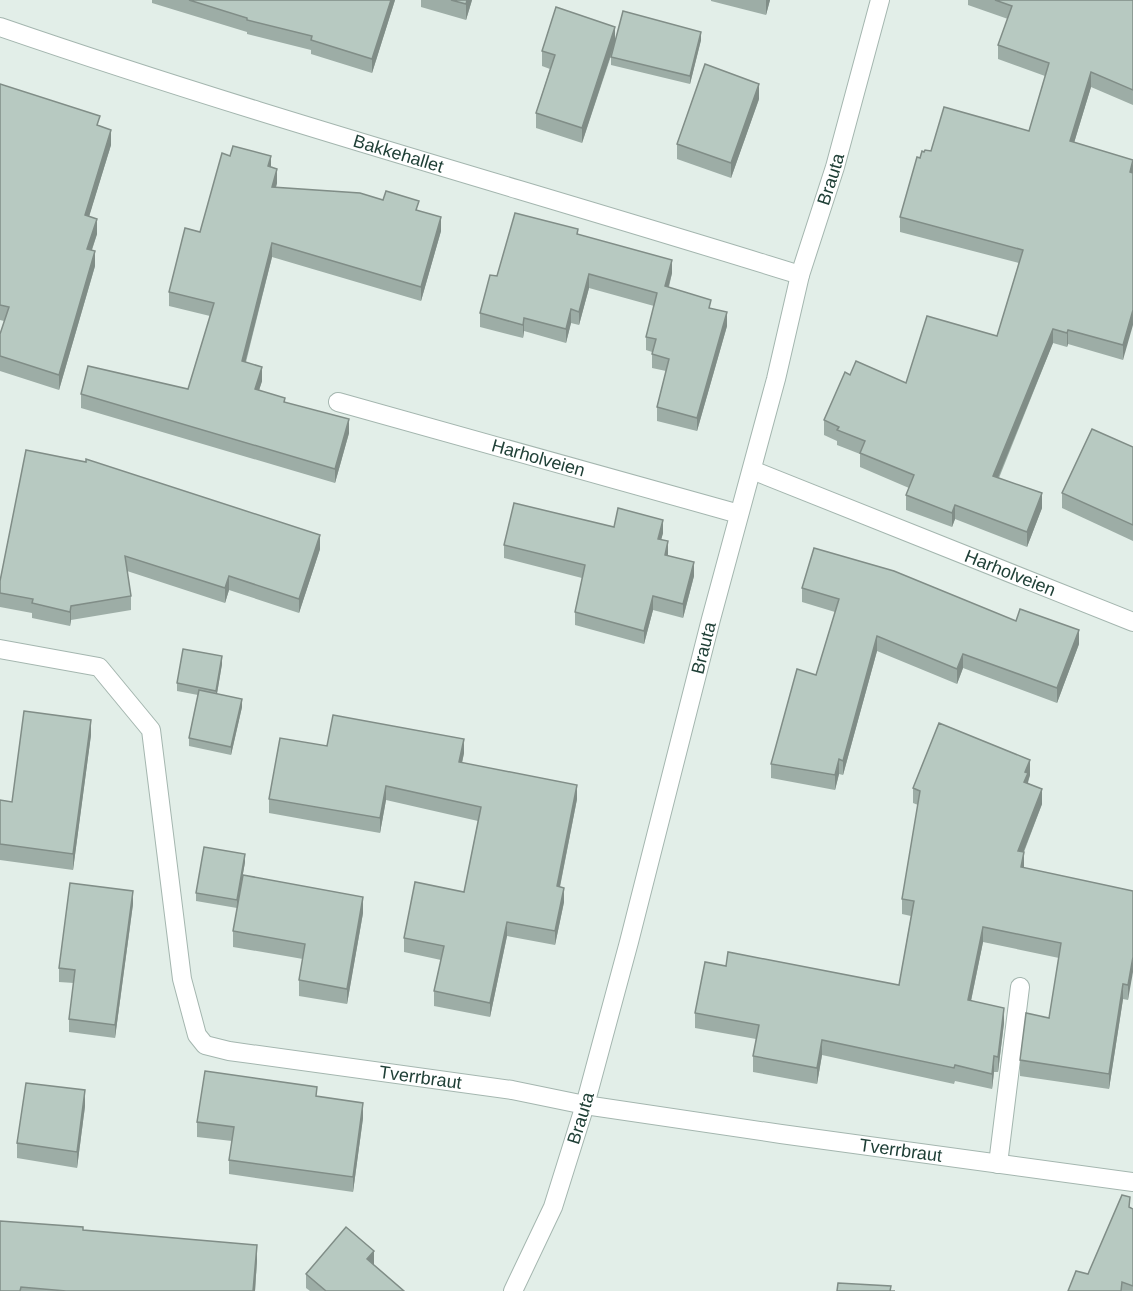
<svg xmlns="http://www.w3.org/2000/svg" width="1133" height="1291" viewBox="0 0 1133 1291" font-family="Arial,sans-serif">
<rect width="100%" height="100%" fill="#e2eee8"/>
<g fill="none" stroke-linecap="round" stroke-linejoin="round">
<g stroke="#a4b6af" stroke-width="20">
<polyline id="lane" points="998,1164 1020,987"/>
</g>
<g stroke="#a4b6af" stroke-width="20">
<g id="street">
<path id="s1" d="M0 27C264 118 534 192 800 275"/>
<path id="s2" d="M338 402 739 514"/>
<path id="s3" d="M752 470 1133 622"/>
<path id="s4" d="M0 649 99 667 151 730 182 979 197 1035 205 1045 229 1051 512 1090 585 1105 781 1134 1133 1182"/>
<path id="s5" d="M513 1291 553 1207 585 1105 629 942 711 619 776 379 800 275 835 167 880 0"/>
</g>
</g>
<use href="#lane" stroke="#fff" stroke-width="18"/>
<use href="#street" stroke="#fff" stroke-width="18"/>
</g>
<g fill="#9dada6">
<polygon points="152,0 395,0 372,73 311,54 311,50 247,34 247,32 152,3"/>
<polygon points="421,0 472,0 466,20 421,7"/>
<polygon points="711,0 770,0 766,15 711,1"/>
<polygon points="968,0 1133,0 1133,105 1091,87 1074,143 1133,160 1123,360 1068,344 1067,347 1053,343 999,478 1042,508 1027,547 955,519 952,527 906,510 906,495 909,488 860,467 860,454 837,445 837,441 824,435 824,420 850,375 906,383 997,336 1019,263 900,232 900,217 920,158 924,152 931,151 1029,131 1045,76 998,59 998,45 1008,19 968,5"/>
<polygon points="701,40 690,84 611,65 611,57 615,44 582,143 536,128 536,113 550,69 542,66 542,51 615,42"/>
<polygon points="0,84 100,126 111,145 89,216 97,234 92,250 95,266 59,390 0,371 0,334 4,321 0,320"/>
<polygon points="759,99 731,178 677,159 677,144"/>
<polygon points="271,167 277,183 276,187 419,211 441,231 421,301 272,257 246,362 262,381 259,390 349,433 335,483 81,408 81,394 188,389 210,316 169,306 169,292 200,232"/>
<polygon points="578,234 672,273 669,287 711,309 727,326 697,431 657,421 657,407 666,371 652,368 652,352 646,350 646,337 654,306 589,288 579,325 571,323 566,343 524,331 523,338 480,327 480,313 497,276"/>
<polygon points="1133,447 1133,541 1062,508 1062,493"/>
<polygon points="26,450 320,549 299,613 229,590 225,603 127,571 131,596 131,610 71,620 70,626 32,618 32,613 0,607 0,581"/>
<polygon points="614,527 663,533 661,539 668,554 668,556 694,576 683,618 653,610 644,644 575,625 575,612 582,578 504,558 504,545"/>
<polygon points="802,588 1016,621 1079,644 1057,703 963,668 957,684 877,651 843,775 839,774 835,790 771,778 771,764 816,675 835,612 802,602"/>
<polygon points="222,664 217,694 242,707 231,755 189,746 189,738 198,695 177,691 177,683"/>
<polygon points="91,735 73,870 0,860 0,800 12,802"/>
<polygon points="464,753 462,763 577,799 560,887 564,902 555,945 507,936 490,1017 434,1006 434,991 441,960 404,952 404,938 464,892 478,821 386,800 380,833 269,813 269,799"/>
<polygon points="1030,775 1028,783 1042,804 1024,852 1024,868 1133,891 1128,1000 1123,999 1109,1089 1020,1076 1020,1060 1049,1018 1059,958 983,942 971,1001 1004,1023 998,1072 994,1072 992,1089 955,1081 954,1084 822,1055 817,1084 753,1072 753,1056 756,1039 695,1028 695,1013 726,966 899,985 911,916 902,914 902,899 918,805 913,803 913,788"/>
<polygon points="245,862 237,908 196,901 196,893"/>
<polygon points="133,904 115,1038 69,1032 69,1019 74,983 59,982 59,968"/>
<polygon points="363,913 347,1004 299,996 299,980 303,959 233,947 233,931"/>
<polygon points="317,1097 363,1118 353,1192 229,1174 229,1160 232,1141 197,1137 197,1122"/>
<polygon points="85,1106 77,1168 17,1158 17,1143"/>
<polygon points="1130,1208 1133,1209 1133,1291 1068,1291 1088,1274"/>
<polygon points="83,1230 257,1260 255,1291 0,1291"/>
<polygon points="374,1265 404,1291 310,1291 306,1288 306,1274"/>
</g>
<g fill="#808d87">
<polygon points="391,0 395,0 372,73 372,59"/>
<polygon points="467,0 472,0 466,20 466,4"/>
<polygon points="766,0 770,0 766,15"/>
<polygon points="615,27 615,42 582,143 582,128"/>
<polygon points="701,32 701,40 690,84 690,76"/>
<polygon points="1091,72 1091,87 1070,156 1070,141"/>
<polygon points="759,84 759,99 731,178 731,163"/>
<polygon points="111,130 111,145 85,230 85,215"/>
<polygon points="271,156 271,170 268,166"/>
<polygon points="1133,162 1133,176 1130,172"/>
<polygon points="277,169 277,183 272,201 272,187"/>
<polygon points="441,217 441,231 421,301 421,287"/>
<polygon points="97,219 97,234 87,264 87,249"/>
<polygon points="272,243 272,257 242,375 242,361"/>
<polygon points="95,251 95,266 59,390 59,375"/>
<polygon points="672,260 672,273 665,300 665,286"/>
<polygon points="589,274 589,288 579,325 579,312"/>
<polygon points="571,309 571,323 566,343 566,329"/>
<polygon points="1133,310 1133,325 1123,360 1123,345"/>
<polygon points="727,312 727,326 697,431 697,418"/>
<polygon points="524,318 524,331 523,338 523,325"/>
<polygon points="1053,329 1053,343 993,490 993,476"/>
<polygon points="1068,330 1068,344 1067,347 1067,333"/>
<polygon points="262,367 262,381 255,403 255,389"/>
<polygon points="349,419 349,433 335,483 335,469"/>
<polygon points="1042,493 1042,508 1027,547 1027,532"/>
<polygon points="955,505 955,519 952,527 952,513"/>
<polygon points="663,520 663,533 658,552 658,539"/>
<polygon points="320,535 320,549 299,613 299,599"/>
<polygon points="668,541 668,554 665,569 665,555"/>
<polygon points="694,562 694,576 683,618 683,604"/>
<polygon points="229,576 229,590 225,603 225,588"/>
<polygon points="653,596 653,610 644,644 644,631"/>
<polygon points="71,606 71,620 70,626 70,612"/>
<polygon points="1079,630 1079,644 1057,703 1057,688"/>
<polygon points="877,636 877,651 843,775 843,761"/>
<polygon points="963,654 963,668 957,684 957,669"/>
<polygon points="222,656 222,664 216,699 216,691"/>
<polygon points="242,699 242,707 231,755 231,747"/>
<polygon points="91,720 91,735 73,870 73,854"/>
<polygon points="464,739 464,753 459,776 459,762"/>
<polygon points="839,759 839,774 835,790 835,775"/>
<polygon points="1030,760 1030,775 1028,781 1028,788 1024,782 1025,772"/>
<polygon points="577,785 577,799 557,901 557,886"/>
<polygon points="386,786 386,800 380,833 380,818"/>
<polygon points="1042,789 1042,804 1018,866 1018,851"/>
<polygon points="1024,852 1024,867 1021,867"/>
<polygon points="245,854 245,862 237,908 237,900"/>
<polygon points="564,888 564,902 555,945 555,931"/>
<polygon points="133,891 133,904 115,1038 115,1025"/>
<polygon points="363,897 363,913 347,1004 347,989"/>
<polygon points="507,922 507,936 490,1017 490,1003"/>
<polygon points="983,927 983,942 968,1015 968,1000"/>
<polygon points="1133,957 1133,972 1128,1000 1128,985"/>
<polygon points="1123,984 1123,999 1109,1089 1109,1074"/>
<polygon points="1004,1008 1004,1023 998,1072 998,1057"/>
<polygon points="822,1040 822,1055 817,1084 817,1068"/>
<polygon points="994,1056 994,1072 992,1089 992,1074"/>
<polygon points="85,1090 85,1106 77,1168 77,1152"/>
<polygon points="363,1103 363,1118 353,1192 353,1177"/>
<polygon points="257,1245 257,1260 255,1291 253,1291"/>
<polygon points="374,1251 374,1265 367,1259"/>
</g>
<g fill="#b7c9c1" stroke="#808d87" stroke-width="1.5">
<polygon points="189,0 391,0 372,59 311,40 312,36 247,20 247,18"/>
<polygon points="451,0 467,0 466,4"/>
<polygon points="995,0 1133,0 1133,90 1091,72 1070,141 1133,160 1130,172 1133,173 1133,310 1123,345 1068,330 1067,333 1053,329 993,476 1042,493 1027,532 955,505 952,513 906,495 914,475 860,453 865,441 837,430 839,427 824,420 845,372 850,375 856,361 906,383 927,316 997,336 1023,250 900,217 917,157 920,158 922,151 924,152 925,150 931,151 944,107 1029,131 1049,63 998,45 1012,6"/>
<polygon points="556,7 615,27 582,128 536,113 555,55 542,51"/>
<polygon points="623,11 701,32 690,76 611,57"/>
<polygon points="705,64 759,84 731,163 677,144"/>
<polygon points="0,84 100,116 97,125 111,130 85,215 97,219 87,249 95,251 59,375 0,356 0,334 9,307 0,305"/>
<polygon points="233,146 271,156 268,166 277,169 272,187 360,193 383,200 386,191 419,201 416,210 441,217 421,287 272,243 242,361 262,367 255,389 285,398 284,402 349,419 335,469 81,394 88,366 188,389 214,303 169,292 185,228 200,232 222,153 230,156"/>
<polygon points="515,213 578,229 577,234 672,260 665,286 711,300 709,308 727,312 697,418 657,407 669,359 652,354 656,339 646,337 657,293 589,274 579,312 571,309 566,329 524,318 523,325 480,313 490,275 497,276"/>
<polygon points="1092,429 1133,447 1133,525 1062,493"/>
<polygon points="26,450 86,462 86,459 320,535 299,599 229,576 225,588 125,556 131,596 71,606 70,612 32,603 33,599 0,593 0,581"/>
<polygon points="514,503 614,527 618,508 663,520 658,539 668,541 665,555 694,562 683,604 653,596 644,631 575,612 585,565 504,545"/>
<polygon points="814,548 894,571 1016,621 1020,609 1079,630 1057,688 963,654 957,669 877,636 843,761 839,759 835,775 771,764 797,669 816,675 839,599 802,588"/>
<polygon points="183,649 222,656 216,691 177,683"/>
<polygon points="199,690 242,699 231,747 189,738"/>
<polygon points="24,711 91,720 73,854 0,844 0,800 12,802"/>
<polygon points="333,715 464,739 459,762 577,785 557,886 564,888 555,931 507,922 490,1003 434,991 444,946 404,938 415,882 464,892 481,807 386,786 380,818 269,799 280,738 327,746"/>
<polygon points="939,723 1030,760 1025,772 1028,773 1024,782 1042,789 1018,851 1024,852 1021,867 1133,891 1133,957 1128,985 1123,984 1109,1074 1020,1060 1026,1013 1049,1018 1061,943 983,927 968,1000 1004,1008 998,1057 994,1056 992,1074 955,1065 954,1068 822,1040 817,1068 753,1056 759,1025 695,1013 705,962 726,966 728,952 899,985 914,901 902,899 920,791 913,788"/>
<polygon points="204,847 245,854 237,900 196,893"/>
<polygon points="243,875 363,897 347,989 299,980 305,944 233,931"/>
<polygon points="70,883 133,891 115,1025 69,1019 75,970 59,968"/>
<polygon points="205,1071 317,1087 316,1096 363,1103 353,1177 229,1160 234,1127 197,1122"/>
<polygon points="26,1083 85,1090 77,1152 17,1143"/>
<polygon points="1122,1195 1130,1197 1129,1207 1133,1209 1133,1286 1122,1282 1121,1291 1068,1291 1076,1271 1088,1274"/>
<polygon points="0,1221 83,1227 83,1230 257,1245 253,1291 66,1291 21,1287 20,1291 0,1291"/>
<polygon points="346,1227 374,1251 367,1259 404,1291 326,1291 306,1274"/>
<polygon points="838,1283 891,1286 890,1291 895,1291 837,1291"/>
</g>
<g text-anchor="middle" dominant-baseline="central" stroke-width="5" stroke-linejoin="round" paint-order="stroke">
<g font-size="18" fill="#204037" stroke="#f3faf6">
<text stroke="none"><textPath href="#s1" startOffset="418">Bakkehallet</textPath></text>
<text stroke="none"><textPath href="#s5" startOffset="1158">Brauta</textPath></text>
<text stroke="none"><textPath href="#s2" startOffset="208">Harholveien</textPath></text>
<text stroke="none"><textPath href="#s3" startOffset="278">Harholveien</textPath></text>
<text stroke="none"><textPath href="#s5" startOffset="672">Brauta</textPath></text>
<text stroke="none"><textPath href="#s4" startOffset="722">Tverrbraut</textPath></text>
<text stroke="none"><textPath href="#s5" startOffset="186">Brauta</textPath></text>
<text stroke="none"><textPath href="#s4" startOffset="1208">Tverrbraut</textPath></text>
</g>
</g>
</svg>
